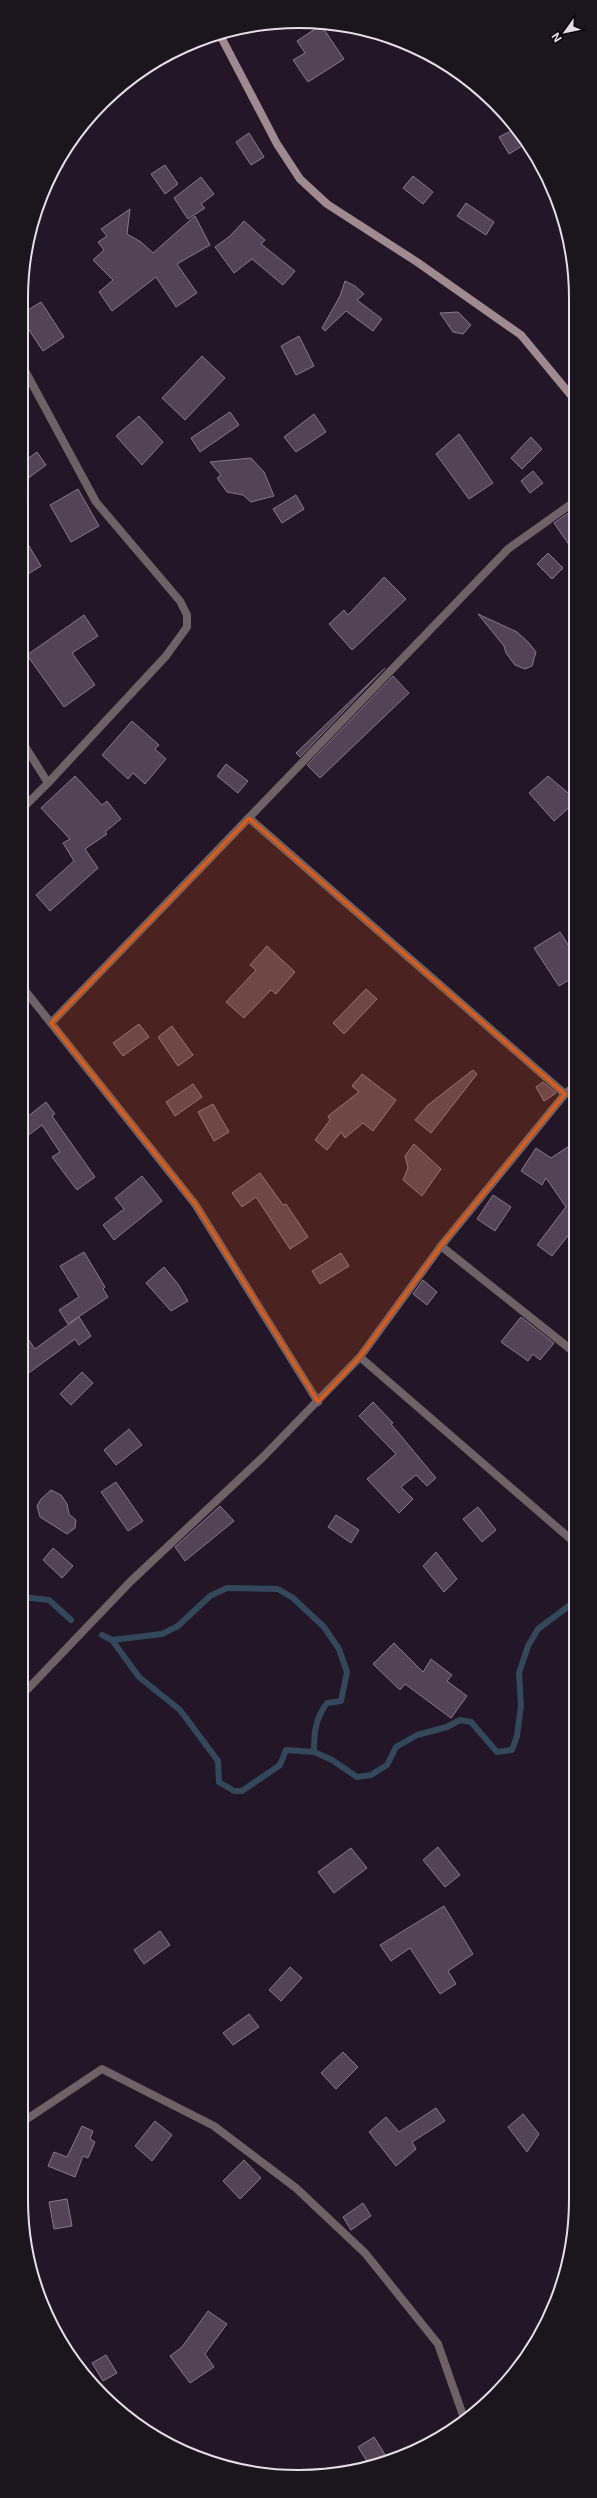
<svg xmlns="http://www.w3.org/2000/svg" width="597" height="2498" viewBox="0 0 597 2498" font-family="Inter,sans-serif">
<rect width="100%" height="100%" fill="#231626"/>
<g fill="none" stroke-linecap="round" stroke-linejoin="round">
<g stroke="#33495b" stroke-width="6">
<polyline points="22,1597 49,1600 71,1620"/>
<polyline points="102,1635 112,1640 139,1677 180,1710 218,1761 219,1782 234,1791 242,1791 280,1765 286,1750 314,1752"/>
<path d="M112 1640 162 1634 178 1626 210 1596 227 1588 278 1589 293 1598 324 1627 339 1649 347 1672 341 1701 327 1703C315 1719 314 1733 314 1752L332 1760 357 1777 371 1775 387 1765 396 1747 417 1735 447 1727 460 1720 471 1722 497 1752 512 1750 517 1736 521 1706 519 1673 528 1646 538 1629 574 1602"/>
</g>
</g>
<g fill="#524456" stroke="#88788c">
<polygon points="321,25 344,59 308,82 293,60 305,53 297,41"/>
<polygon points="513,130 522,146 509,154 499,137"/>
<polygon points="249,133 264,157 251,165 236,142"/>
<polygon points="165,165 178,184 165,194 151,174"/>
<polygon points="413,176 433,192 423,204 403,188"/>
<polygon points="201,177 214,194 201,204 205,208 188,219 174,198"/>
<polygon points="466,203 494,222 486,235 457,216"/>
<polygon points="130,209 127,234 141,242 153,253 195,216 210,245 177,264 197,293 176,307 156,277 112,311 99,292 113,280 93,260 104,250 98,242 107,236 101,229"/>
<polygon points="244,221 265,240 261,244 295,271 283,285 252,259 234,273 215,247 230,236"/>
<polygon points="345,281 355,286 364,294 357,300 382,319 373,331 346,311 325,331 322,328 340,296"/>
<polygon points="41,302 64,337 43,351 23,321 23,313"/>
<polygon points="458,312 471,325 463,334 453,332 440,313"/>
<polygon points="299,336 314,366 296,375 281,346"/>
<polygon points="202,356 225,378 185,420 162,398"/>
<polygon points="230,412 239,425 200,452 191,438"/>
<polygon points="314,414 326,432 296,452 284,437"/>
<polygon points="139,416 163,442 142,465 116,436"/>
<polygon points="459,434 493,483 469,499 436,454"/>
<polygon points="531,437 542,449 522,469 511,458"/>
<polygon points="37,452 46,465 23,482 23,462"/>
<polygon points="251,458 264,472 274,496 251,502 243,495 227,492 217,478 221,475 210,462"/>
<polygon points="533,471 543,483 530,493 521,481"/>
<polygon points="78,489 99,526 71,542 50,505"/>
<polygon points="296,495 304,509 282,523 273,509"/>
<polygon points="574,509 574,552 554,523"/>
<polygon points="23,536 41,566 23,577"/>
<polygon points="548,553 563,568 552,579 537,564"/>
<polygon points="384,577 406,599 352,650 329,624 344,610 348,615"/>
<polygon points="478,614 517,632 528,642 536,652 532,666 525,669 515,665 506,653 504,646"/>
<polygon points="84,615 98,636 72,653 95,685 64,707 27,655"/>
<polygon points="385,668 300,757 296,753"/>
<polygon points="393,676 409,693 320,778 307,765"/>
<polygon points="132,721 159,745 155,749 166,759 145,784 133,773 128,779 102,755"/>
<polygon points="226,764 248,781 238,793 217,776"/>
<polygon points="75,776 102,805 107,801 121,819 105,832 107,834 85,849 98,868 50,911 36,895 74,861 63,843 70,839 41,808"/>
<polygon points="548,776 574,798 574,803 554,821 529,793"/>
<polygon points="560,932 574,954 574,977 559,986 534,948"/>
<polygon points="267,946 295,972 276,994 271,990 244,1018 226,1002 256,970 250,965"/>
<polygon points="366,989 377,999 344,1034 333,1023"/>
<polygon points="139,1024 149,1037 123,1056 113,1043"/>
<polygon points="172,1026 193,1055 178,1066 158,1037"/>
<polygon points="473,1070 477,1074 431,1133 415,1120 428,1105"/>
<polygon points="362,1074 396,1100 373,1131 363,1123 345,1138 341,1132 327,1150 315,1140 330,1120 328,1116 359,1092 352,1086"/>
<polygon points="543,1082 556,1093 544,1101 536,1087"/>
<polygon points="193,1084 202,1097 175,1116 166,1102"/>
<polygon points="46,1102 55,1114 52,1116 95,1177 77,1190 52,1157 60,1152 42,1125 22,1140 22,1121"/>
<polygon points="213,1104 229,1132 214,1141 198,1112"/>
<polygon points="574,1143 574,1228 552,1256 537,1245 566,1207 546,1178 542,1185 521,1171 536,1148 551,1158"/>
<polygon points="414,1144 441,1169 422,1196 403,1180 408,1168 405,1156"/>
<polygon points="260,1173 283,1205 286,1204 308,1237 290,1249 256,1197 242,1207 232,1193"/>
<polygon points="142,1176 162,1201 114,1240 103,1225 124,1209 115,1198"/>
<polygon points="493,1195 511,1207 495,1231 477,1219"/>
<polygon points="84,1252 105,1287 103,1289 108,1297 68,1324 59,1310 79,1297 60,1266"/>
<polygon points="341,1253 349,1266 320,1284 312,1271"/>
<polygon points="164,1267 178,1284 188,1301 171,1311 146,1283"/>
<polygon points="423,1280 437,1292 427,1305 413,1294"/>
<polygon points="79,1317 91,1336 79,1345 75,1339 22,1378 22,1330 35,1349"/>
<polygon points="521,1317 554,1343 540,1360 533,1354 528,1361 501,1342"/>
<polygon points="82,1372 93,1383 71,1405 60,1394"/>
<polygon points="373,1402 393,1423 391,1424 436,1478 427,1486 416,1475 401,1487 413,1499 399,1513 367,1479 396,1454 359,1416"/>
<polygon points="129,1429 142,1445 116,1465 104,1450"/>
<polygon points="116,1482 143,1521 128,1531 101,1492"/>
<polygon points="51,1490 61,1495 67,1504 69,1514 76,1520 75,1528 67,1534 40,1517 37,1506 41,1499"/>
<polygon points="220,1506 234,1521 185,1561 175,1547"/>
<polygon points="478,1507 496,1530 482,1542 463,1519"/>
<polygon points="336,1515 359,1530 351,1543 328,1527"/>
<polygon points="53,1548 73,1566 62,1578 43,1560"/>
<polygon points="436,1552 457,1579 444,1592 423,1566"/>
<polygon points="394,1643 423,1672 431,1659 452,1675 447,1681 467,1696 451,1718 405,1684 400,1690 373,1664"/>
<polygon points="438,1847 460,1875 445,1887 423,1860"/>
<polygon points="351,1848 367,1868 334,1893 318,1872"/>
<polygon points="444,1906 473,1954 448,1971 456,1984 440,1994 410,1948 391,1961 380,1945"/>
<polygon points="160,1931 170,1945 144,1964 134,1950"/>
<polygon points="290,1967 302,1978 281,2001 269,1990"/>
<polygon points="249,2014 259,2027 233,2045 223,2033"/>
<polygon points="343,2052 358,2067 336,2089 321,2073"/>
<polygon points="436,2108 445,2121 412,2142 416,2149 396,2166 369,2132 386,2117 399,2132"/>
<polygon points="523,2114 539,2134 527,2152 508,2127"/>
<polygon points="155,2121 172,2135 152,2161 135,2146"/>
<polygon points="82,2126 93,2131 90,2139 95,2142 88,2158 83,2156 75,2177 48,2166 54,2152 67,2157"/>
<polygon points="244,2160 261,2178 240,2199 223,2181"/>
<polygon points="67,2199 72,2226 54,2229 49,2202"/>
<polygon points="363,2203 371,2216 351,2230 343,2217"/>
<polygon points="208,2311 227,2324 205,2354 214,2367 190,2383 170,2356 182,2347"/>
<polygon points="106,2355 117,2373 103,2381 92,2363"/>
<polygon points="374,2437 389,2461 370,2466 358,2447"/>
</g>
<g fill="none" stroke-linecap="round" stroke-linejoin="round">
<g stroke="#6f6266" stroke-width="8">
<polyline points="23,367 96,502 180,601 187,615 187,627 166,656 48,783"/>
<polyline points="23,808 48,783 23,743"/>
<polyline points="249,818 565,1094 574,1087"/>
<polyline points="23,988 195,1204 318,1402"/>
<polyline points="51,1023 508,549 574,502"/>
<polyline points="441,1246 574,1352"/>
<polyline points="360,1357 574,1542"/>
<polyline points="22,1695 131,1581 264,1456 360,1357 441,1246 565,1094"/>
<polyline points="21,2123 102,2069 214,2126 296,2188 365,2253 438,2344 465,2421"/>
</g>
<polyline stroke="#9f8a90" stroke-width="8" points="219,33 277,144 300,179 327,204 417,262 521,335 574,399"/>
</g>
<path fill="#e8590c" fill-opacity="0.2" stroke="#e8590c" stroke-width="3" stroke-linejoin="round" d="M249 818 565 1094 441 1246 360 1357 318 1402 195 1204 51 1023Z"/>
<path d="M0 0H597V2498H0ZM298 28H299A270 270 0 0 1 569 298V2200A270 270 0 0 1 299 2470H298A270 270 0 0 1 28 2200V298A270 270 0 0 1 298 28Z" fill="#1b161d" fill-rule="evenodd"/>
<path fill="none" stroke="#e6dde9" stroke-width="2" d="M298 28H299A270 270 0 0 1 569 298V2200A270 270 0 0 1 299 2470H298A270 270 0 0 1 28 2200V298A270 270 0 0 1 298 28Z"/>
<g transform="translate(565 32) rotate(237)" stroke="#09050b" stroke-width="3" paint-order="stroke">
<path d="M0-3L7 15L0 10L-7 15Z" fill="#e6dde9"/>
<text y="-6" font-size="11" font-weight="bold" text-anchor="middle" fill="#e6dde9">N</text>
</g>
</svg>
